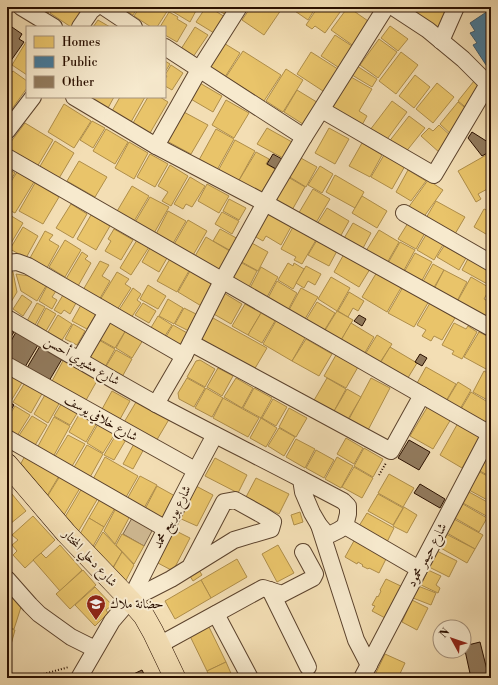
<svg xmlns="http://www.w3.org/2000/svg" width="498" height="685" viewBox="0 0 498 685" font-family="'Libre Bodoni',Amiri,serif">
<rect width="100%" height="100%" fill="#f3deb4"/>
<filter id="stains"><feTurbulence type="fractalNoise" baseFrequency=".005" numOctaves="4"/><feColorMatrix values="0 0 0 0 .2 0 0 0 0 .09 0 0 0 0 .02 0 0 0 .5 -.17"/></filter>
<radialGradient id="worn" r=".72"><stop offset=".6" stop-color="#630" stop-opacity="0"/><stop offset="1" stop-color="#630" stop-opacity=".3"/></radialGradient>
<polygon fill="#d1bb95" stroke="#7d654a" points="132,518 153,529 144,546 123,534"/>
<g fill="#e9c46a" stroke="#af8e4a">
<polygon points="39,7 52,7 48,13"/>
<polygon points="54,7 84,7 71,27 50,13"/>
<polygon points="119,7 138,7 133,15"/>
<polygon points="140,7 163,7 168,10 157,27 151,27 134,16"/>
<polygon points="171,7 198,7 190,22 170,10"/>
<polygon points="206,7 209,7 225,17 214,33 196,22"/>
<polygon points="213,7 231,7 226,15"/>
<polygon points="251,7 283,7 264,35 242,20"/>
<polygon points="289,7 316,7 308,20"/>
<polygon points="318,7 341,7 343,8 325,33 315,26 312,29 306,25"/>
<polygon points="348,7 371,23 355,47 331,30"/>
<polygon points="408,7 449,7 439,28"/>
<polygon points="169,12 178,17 177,19 187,25 177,42 165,35 165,27 160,27"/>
<polygon points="98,20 110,27 93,27"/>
<polygon points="390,26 408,39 398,51 381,38"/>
<polygon points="195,27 208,35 193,57 181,49"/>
<polygon points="335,35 355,48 341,69 321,56"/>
<polygon points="379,39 397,52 378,78 360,65"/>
<polygon points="26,42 27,43 27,75 12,65"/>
<polygon points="222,42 240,53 225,77 208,66"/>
<polygon points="243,51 281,75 264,101 226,77"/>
<polygon points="311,52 341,71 326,93 297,74"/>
<polygon points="401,52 418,65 396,94 379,81"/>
<polygon points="165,61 170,64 165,72"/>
<polygon points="171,65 183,73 172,90 165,86 165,79 167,76 165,75"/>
<polygon points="357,66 377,79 372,87 352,75"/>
<polygon points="286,69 303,80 283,112 266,101"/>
<polygon points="13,71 27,81 27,88 9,113 7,112 7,78"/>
<polygon points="415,75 430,87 414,108 399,96"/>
<polygon points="351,77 372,89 359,111 367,116 362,125 333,107"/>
<polygon points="474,81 483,88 469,110 458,101"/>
<polygon points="198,82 222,96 213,112 189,98"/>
<polygon points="437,83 454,97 433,123 416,109"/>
<polygon points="297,90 320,104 306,126 284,112"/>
<polygon points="91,97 114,97 108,108 90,98"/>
<polygon points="120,97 145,97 131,122 112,111"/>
<polygon points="148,97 160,97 168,102 150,133 133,123"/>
<polygon points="226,100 249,113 234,138 212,125"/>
<polygon points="392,101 407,112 385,142 370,130"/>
<polygon points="458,102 469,111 453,136 440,124"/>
<polygon points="64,104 91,121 74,148 48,132"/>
<polygon points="182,111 208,125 191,154 165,140"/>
<polygon points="409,116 425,128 405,153 388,143"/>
<polygon points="92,121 105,128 93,148 80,140"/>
<polygon points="25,123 53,140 37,167 7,149 7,147"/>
<polygon points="439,125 453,138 440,153 421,136 429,128 433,131"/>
<polygon points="267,128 292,142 283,158 257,144"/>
<polygon points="329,128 349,139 335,164 315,153"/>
<polygon points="106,129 128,142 115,164 93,151"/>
<polygon points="216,129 234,139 217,170 199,160"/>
<polygon points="235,140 255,151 238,182 218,171"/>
<polygon points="55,141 74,153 58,180 39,168"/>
<polygon points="129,142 148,153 134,179 115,168"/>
<polygon points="362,143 382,155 370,177 349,166"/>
<polygon points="256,152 269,159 266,164 275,169 260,195 238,182"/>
<polygon points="150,154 168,164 155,187 137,177"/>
<polygon points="488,154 491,158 491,187 478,194 481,199 476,202 458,171"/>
<polygon points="384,155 405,166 392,189 371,177"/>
<polygon points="299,157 317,167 306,187 288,176"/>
<polygon points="79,161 107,177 95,197 67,181"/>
<polygon points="170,165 188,176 171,206 162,201 168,192 158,186"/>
<polygon points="320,166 333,174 322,193 308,185"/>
<polygon points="7,168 15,173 8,184 7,184"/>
<polygon points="408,170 426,181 411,201 396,192"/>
<polygon points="17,172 34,182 15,213 7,209 9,207 7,206 7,188"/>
<polygon points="335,175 364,192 355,208 326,192"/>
<polygon points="190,177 205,186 192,207 186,204 183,209 174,204"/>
<polygon points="288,177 305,187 291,212 274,202"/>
<polygon points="428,180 443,190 423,218 408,208"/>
<polygon points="35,183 59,197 43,224 19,211"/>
<polygon points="207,184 229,196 219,213 198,201"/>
<polygon points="132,186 149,196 133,223 116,213"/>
<polygon points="313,189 330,199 314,226 297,216"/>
<polygon points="362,196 387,211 377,228 352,213"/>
<polygon points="150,197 169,207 153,235 134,224"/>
<polygon points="229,199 246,208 239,220 223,211"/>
<polygon points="436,201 465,217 455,234 426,218"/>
<polygon points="71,204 87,214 73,238 56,228"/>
<polygon points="327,208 349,221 340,237 317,224"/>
<polygon points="484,209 491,212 491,237 474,227"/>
<polygon points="168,211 186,221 172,245 155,236"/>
<polygon points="222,212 239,221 232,234 215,224"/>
<polygon points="268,212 292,225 281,245 266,236 263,241 254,236"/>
<polygon points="8,214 23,223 7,250 7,215"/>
<polygon points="91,215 110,226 96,250 77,239"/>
<polygon points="188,220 207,231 192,257 173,246"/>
<polygon points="353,223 371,233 362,250 343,240"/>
<polygon points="408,223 425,233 416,249 398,239"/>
<polygon points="23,227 38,236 26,258 10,249"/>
<polygon points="293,227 316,240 302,264 294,260 296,257 281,249"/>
<polygon points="114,229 133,240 121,260 105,251 111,241 108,239"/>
<polygon points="220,229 240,240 233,252 213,241"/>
<polygon points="379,230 399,242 387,263 366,251"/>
<polygon points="45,231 53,235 49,240 59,246 47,268 30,258"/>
<polygon points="427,233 444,243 434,260 417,250"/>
<polygon points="206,237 233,253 222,274 194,258"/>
<polygon points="65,240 81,250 65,277 49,267"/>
<polygon points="137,240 149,247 131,275 120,268"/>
<polygon points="317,240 337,251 329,266 308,255"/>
<polygon points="250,242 268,252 258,271 240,261"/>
<polygon points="400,242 415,250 403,272 388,263"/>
<polygon points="444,246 466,258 459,270 437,257"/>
<polygon points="150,248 167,258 159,272 142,262"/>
<polygon points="82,252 88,256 85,259 91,263 78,286 66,279"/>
<polygon points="415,253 432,262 420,284 403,274"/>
<polygon points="344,254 370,269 359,287 334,272"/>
<polygon points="470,255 491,267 491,286 462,270"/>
<polygon points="171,257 190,269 177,292 157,281"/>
<polygon points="100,261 109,265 102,276 110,281 99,300 83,290"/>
<polygon points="240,262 257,271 249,287 231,277"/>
<polygon points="288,263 293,266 294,263 304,269 293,289 278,280"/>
<polygon points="433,264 444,270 432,291 421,285"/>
<polygon points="306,266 321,274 315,285 308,281 304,288 296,283"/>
<polygon points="261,267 278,277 267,297 250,288"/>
<polygon points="444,270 467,282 456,303 433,291"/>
<polygon points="190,271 215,286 203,307 178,292"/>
<polygon points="13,272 17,292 8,307 7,273"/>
<polygon points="117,272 129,279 125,284 131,288 117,310 100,300"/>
<polygon points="377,272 402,286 387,312 362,297"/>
<polygon points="16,274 29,276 46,286 37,301 21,291"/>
<polygon points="331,277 350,288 337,311 318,299"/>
<polygon points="471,277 490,288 484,299 491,303 491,307 484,320 456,304"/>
<polygon points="277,281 297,293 288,310 268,298"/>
<polygon points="148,285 166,296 158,309 140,299"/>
<polygon points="47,286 56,291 52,297 57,300 52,309 39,301"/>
<polygon points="403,287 429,301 414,327 388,313"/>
<polygon points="133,288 141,294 137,300 141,303 131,318 119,310"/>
<polygon points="301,288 318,297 305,319 289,310"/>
<polygon points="349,292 364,301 358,311 353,308 348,317 338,311"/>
<polygon points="224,293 242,304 231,324 212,313"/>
<polygon points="22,295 32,302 23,316 13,309"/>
<polygon points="63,295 76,303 70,314 64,310 61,314 54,310"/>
<polygon points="168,299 183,308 174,324 159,316"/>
<polygon points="317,302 335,313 324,331 306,320"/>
<polygon points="37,303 45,307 35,325 27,321"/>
<polygon points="143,303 156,311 149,323 135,315"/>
<polygon points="430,303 455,318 442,340 434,336 431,341 422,336 426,330 417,325"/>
<polygon points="245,304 261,313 248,335 232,326"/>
<polygon points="81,305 96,314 87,329 72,321"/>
<polygon points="46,308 56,314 46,331 37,325"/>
<polygon points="184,308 200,316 191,332 175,324"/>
<polygon points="337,311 353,320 340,342 324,332"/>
<polygon points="261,313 275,321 262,343 248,335"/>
<polygon points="58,315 72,324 62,340 48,332"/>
<polygon points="158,316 172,325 163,339 149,331"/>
<polygon points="213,318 267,348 254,370 201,339"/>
<polygon points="109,321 126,330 115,348 99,339"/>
<polygon points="276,321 305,338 292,361 263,344"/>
<polygon points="351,323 374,337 363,356 340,342"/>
<polygon points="454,323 466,329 468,326 477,332 462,359 452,354 454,351 442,345"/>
<polygon points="73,324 85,331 77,345 65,339"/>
<polygon points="173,325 189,334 180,349 164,340"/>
<polygon points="126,330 143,340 132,358 116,348"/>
<polygon points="479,332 491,338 491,360 486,369 464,357"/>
<polygon points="377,335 392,344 379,364 364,356"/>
<polygon points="306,339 332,354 319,376 292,361"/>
<polygon points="99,340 115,349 105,367 88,358"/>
<polygon points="390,347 417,363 406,381 379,365"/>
<polygon points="116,350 132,359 122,377 105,368"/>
<polygon points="336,355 358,367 346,388 324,376"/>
<polygon points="64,359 98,379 85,402 51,383"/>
<polygon points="200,360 215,369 205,387 187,377 196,361"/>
<polygon points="491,362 491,374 486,371"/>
<polygon points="426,367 456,384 446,401 416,385"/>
<polygon points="218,368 233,376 222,396 207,387"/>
<polygon points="7,371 23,381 11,401 7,399"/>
<polygon points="484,371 491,375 491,402 473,392"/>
<polygon points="187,378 205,388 194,407 179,399 178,393"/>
<polygon points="236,378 253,388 242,408 224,397"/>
<polygon points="327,378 346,389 333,413 313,402"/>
<polygon points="371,378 390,388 367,432 348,421"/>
<polygon points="26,381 43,392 31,413 13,402"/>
<polygon points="458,382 471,390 460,409 446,402"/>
<polygon points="206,388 223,398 212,417 195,408"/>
<polygon points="254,388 272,398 261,418 243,408"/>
<polygon points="347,389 361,397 347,421 333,413"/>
<polygon points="112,391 130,401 119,421 101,411"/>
<polygon points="471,392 491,404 491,417 487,424 461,409"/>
<polygon points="46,393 60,402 48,423 34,414"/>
<polygon points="139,397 171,416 155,443 123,424"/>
<polygon points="223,398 259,418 248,437 213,418"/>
<polygon points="273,399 287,407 276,426 262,418"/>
<polygon points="63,401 79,410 70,425 54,416"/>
<polygon points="15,406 30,415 17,436 7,431 7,419"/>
<polygon points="428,406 451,419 433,449 410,436"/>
<polygon points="289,408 307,418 296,437 279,427"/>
<polygon points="81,411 98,421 86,442 69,432"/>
<polygon points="32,416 47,425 34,447 18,437"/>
<polygon points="54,417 70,426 53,457 37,448"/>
<polygon points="261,418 277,428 266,447 250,438"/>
<polygon points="99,422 116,432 103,453 87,443"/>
<polygon points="458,423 481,435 462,468 440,455"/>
<polygon points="279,428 295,437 284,456 268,446"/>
<polygon points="117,433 127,438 114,460 104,455"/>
<polygon points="68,435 85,444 71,468 54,458"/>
<polygon points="346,438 363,448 354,464 337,454"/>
<polygon points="296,439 315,449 305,468 286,457"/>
<polygon points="135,442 145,447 133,469 123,464"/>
<polygon points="87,445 103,454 89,479 73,469"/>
<polygon points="364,448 383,459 373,477 354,466"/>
<polygon points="316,450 334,460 324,478 306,468"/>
<polygon points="489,454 491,456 491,477 480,471"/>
<polygon points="25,456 59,476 47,496 32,483 34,479 26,474 20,465"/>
<polygon points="105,457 138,476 125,499 92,481"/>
<polygon points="337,457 353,466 341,488 325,479"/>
<polygon points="215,458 247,475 238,493 205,476"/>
<polygon points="354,467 373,478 362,498 342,487"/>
<polygon points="480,472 491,478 491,502 469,490"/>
<polygon points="389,474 414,488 403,507 378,493"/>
<polygon points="60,476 80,488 64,515 47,497"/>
<polygon points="140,476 157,485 143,510 126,501"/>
<polygon points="256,478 289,494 279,514 246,497"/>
<polygon points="157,486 175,496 162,520 144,511"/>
<polygon points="196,486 213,495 197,526 179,518"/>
<polygon points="7,488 26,511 10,524 7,521"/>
<polygon points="82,488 98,498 78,532 65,517"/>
<polygon points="469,492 491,504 490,518 463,503"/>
<polygon points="378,494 403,508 393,525 368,511"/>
<polygon points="100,499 115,508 104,527 89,518"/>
<polygon points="463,504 487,518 479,532 455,518"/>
<polygon points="404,507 417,515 407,533 393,526"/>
<polygon points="116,508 130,516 115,544 104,531"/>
<polygon points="300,512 303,522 294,525 291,515"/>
<polygon points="367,513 394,528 387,542 359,526"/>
<polygon points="33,516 55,540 25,568 13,555 17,551 12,545 18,540 12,535"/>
<polygon points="89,518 104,527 92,548 80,534"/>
<polygon points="454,519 483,535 475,549 447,533"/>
<polygon points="172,529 190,538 173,571 156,562"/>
<polygon points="103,532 122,552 112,569 93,549"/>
<polygon points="122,534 144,546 134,564 116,545"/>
<polygon points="446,534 475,549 467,563 439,547"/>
<polygon points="355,539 387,557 379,573 369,568 368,569 362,566 363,565 358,562 357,564 345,557"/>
<polygon points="60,545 82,570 60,591 33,560 41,553 46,558"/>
<polygon points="278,545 294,573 277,582 262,554"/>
<polygon points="437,551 457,561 449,577 429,567"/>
<polygon points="122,552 134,565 124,584 112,570"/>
<polygon points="237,559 247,577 211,598 201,580"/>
<polygon points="197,567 202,575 193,581 188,573"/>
<polygon points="83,570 96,585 70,609 56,594"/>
<polygon points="428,570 441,576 436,585 440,588 438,593 421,585"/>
<polygon points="386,579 405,588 387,619 372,611 375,606 372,605 377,596 378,597 381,591 380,590"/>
<polygon points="201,580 211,598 175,619 165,601"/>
<polygon points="418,586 436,593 431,605 413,598"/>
<polygon points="95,587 112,605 106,610 108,613 95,626 75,605"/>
<polygon points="7,590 22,604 14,629 7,627"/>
<polygon points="412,600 428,608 417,630 402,622"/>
<polygon points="208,625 226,662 207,671 189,634"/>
<polygon points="7,628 15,630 7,659"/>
<polygon points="385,654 405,663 398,678 389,678 387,677 377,678 374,677"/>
<polygon points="226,662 233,678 210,678 207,671"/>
</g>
<polygon fill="#457b9d" stroke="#3d5b6e" points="491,9 491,66 488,68 473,45 477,43 470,33 475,31 470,23"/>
<g fill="#927b5e" stroke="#290f00">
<polygon points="9,25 22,34 19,39 24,42 10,62 7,60 7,28"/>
<polygon points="472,132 491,144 491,151 482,156 468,138"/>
<polygon points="273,154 282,159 276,169 267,164"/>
<polygon points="359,315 366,319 362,326 354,321"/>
<polygon points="7,328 14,332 7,343"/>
<polygon points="16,332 38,345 25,367 7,357 7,348"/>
<polygon points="40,346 62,359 49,381 27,368"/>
<polygon points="420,354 427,358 422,366 415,362"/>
<polygon points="7,401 14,405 7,416"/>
<polygon points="409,440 430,452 419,470 398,458"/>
<polygon points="420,484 445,499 440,508 414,493"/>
<polygon points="480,642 489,678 471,678 464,646"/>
<polygon points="142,670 146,678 125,678"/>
</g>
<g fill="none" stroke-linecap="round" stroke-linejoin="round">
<g stroke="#5c432d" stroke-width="18">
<g id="minor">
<polyline points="21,7 54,27"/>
<polyline points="104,7 134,27"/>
<polyline points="393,7 428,30 463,59 491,87"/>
<polyline points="80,27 91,11 96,7"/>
<polyline points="441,41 456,7"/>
<polyline points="165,47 304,137"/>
<polyline points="74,97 156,146 265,203 491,328"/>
<polyline points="322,110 434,175 488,84"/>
<polyline points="7,131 33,97"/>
<polyline points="156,146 199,70 239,7"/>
<polyline points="7,157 490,434"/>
<polyline points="404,213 491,263"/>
<polyline points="7,263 17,262 28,266 184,356"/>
<path d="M7 318C57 347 107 377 158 405 205 430 253 454 301 479"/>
<polyline points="191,343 391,451 422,395"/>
<polyline points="79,360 107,312"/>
<polyline points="7,365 195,470"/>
<polyline points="156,404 184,356 222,281 265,203 304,137 386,7"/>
<polyline points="7,438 166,529"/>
<polyline points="319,525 356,640 369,665"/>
<polyline points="345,526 339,530 331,534 325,532 319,525 312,513 303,492 301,479 343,501 348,506 348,514 345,526 419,569"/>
<polyline points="7,579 30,605 39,614 71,637 95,649"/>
<polyline points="270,590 308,667"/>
<path d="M130 600C158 545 185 489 215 435"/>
<polyline points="216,614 250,678"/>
<polyline points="159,645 263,588 282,594 313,578 315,574 303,552"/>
<polyline points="79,678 112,621 130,600 171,579 234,540 271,529 273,522 262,515 235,500 224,502 190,567"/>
<polyline points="362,678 491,432"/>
</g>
</g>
<g stroke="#290f00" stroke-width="22">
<polyline id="major" points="7,464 66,533 130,600 144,616 153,632 175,678"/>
</g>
<g stroke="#290f00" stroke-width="2" stroke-dasharray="1 2" stroke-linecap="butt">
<polyline points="379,475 386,463"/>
<polyline points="29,678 69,667"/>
</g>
<use href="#minor" stroke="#f7eace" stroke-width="16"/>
<use href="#major" stroke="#f3deb4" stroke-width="21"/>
</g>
<defs>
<g id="school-pin" transform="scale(1)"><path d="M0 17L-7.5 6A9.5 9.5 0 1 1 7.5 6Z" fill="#8f2418" stroke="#f7eace"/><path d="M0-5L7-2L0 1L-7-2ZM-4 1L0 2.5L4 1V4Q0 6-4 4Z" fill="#fff"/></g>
</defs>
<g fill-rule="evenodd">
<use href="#school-pin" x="96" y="604"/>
</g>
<g text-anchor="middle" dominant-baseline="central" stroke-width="4" stroke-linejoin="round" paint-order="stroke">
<g font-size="13" fill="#290f00" stroke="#f7eace">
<text transform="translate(82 361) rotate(30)">شارع مشيري أحسن</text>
<text transform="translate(101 418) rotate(29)">شارع خلافي يوسف</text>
<text transform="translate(172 517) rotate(-63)">شارع بوربيع محمد</text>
<text transform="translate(427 555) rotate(-62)">شارع حيمر محمود</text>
<text transform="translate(90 558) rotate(47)">شارع دخلي المختار</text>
</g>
<g font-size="13" fill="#290f00" stroke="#f7eace" text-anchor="start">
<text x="110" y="604">حضانة ملاك</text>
</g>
</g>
<rect width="498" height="685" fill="none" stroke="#f3deb4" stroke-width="24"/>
<rect x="8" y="8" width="482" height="669" fill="none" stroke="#290f00" stroke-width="2"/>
<rect x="12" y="12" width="474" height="661" fill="none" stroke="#290f00"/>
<rect x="26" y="26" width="140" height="72" fill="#f7eace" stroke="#a5927c"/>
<rect x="34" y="36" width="20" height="12" fill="#e9c46a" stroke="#a5927c"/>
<text x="62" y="46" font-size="12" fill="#290f00">Homes</text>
<rect x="34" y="56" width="20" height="12" fill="#457b9d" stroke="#a5927c"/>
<text x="62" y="66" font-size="12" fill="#290f00">Public</text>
<rect x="34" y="76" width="20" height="12" fill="#927b5e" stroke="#a5927c"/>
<text x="62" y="86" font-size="12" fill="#290f00">Other</text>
<g transform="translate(452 639) rotate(310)"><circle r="19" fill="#f7eace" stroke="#a5927c"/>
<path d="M0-3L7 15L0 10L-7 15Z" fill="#8f2418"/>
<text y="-6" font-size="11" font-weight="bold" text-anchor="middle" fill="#290f00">N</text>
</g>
<rect width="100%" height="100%" filter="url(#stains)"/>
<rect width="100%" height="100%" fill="url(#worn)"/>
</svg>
